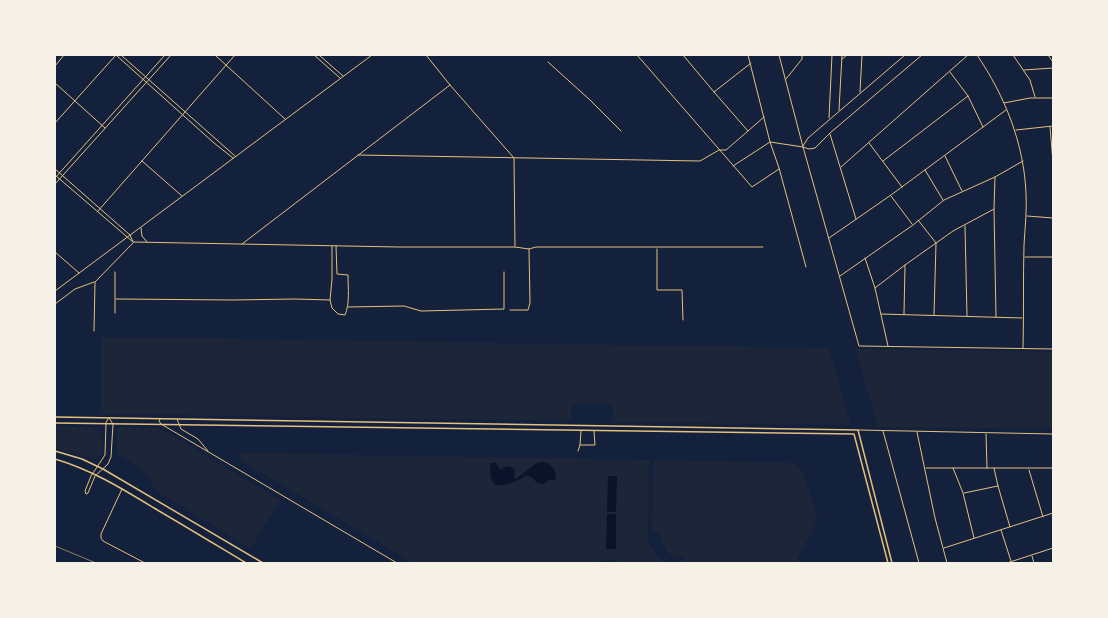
<svg xmlns="http://www.w3.org/2000/svg" width="1108" height="618" viewBox="0 0 1108 618" font-family="Signika,sans-serif">
<rect width="100%" height="100%" fill="#14213d"/>
<g fill="#1d2539">
<polygon points="101,337 829,348 851,425 613,422 613,407 610,406 609,404 574,403 574,406 571,407 571,421 101,414"/>
<polygon points="855,349 1053,352 1053,429 878,427"/>
<polygon points="55,427 97,427 103,440 102,454 96,459 55,448"/>
<polygon points="120,427 157,428 163,430 280,500 251,548 158,492 154,488 144,470 117,454 117,430"/>
<path d="M241 453 649 460 648 538 646 541 653 549 662 563C651 563 634 565 624 563 613 560 608 557 597 563H413L239 459 237 457 238 454Z"/>
<path d="M654 460 791 463 797 465 801 469 817 514 816 523 795 563H685L682 557C664 558 665 544 658 532H652Z"/>
</g>
<g fill="#0b132b">
<path d="M496 462 500 470 507 466 513 468 515 471 514 477 515 479C527 474 538 453 551 466 556 470 556 476 555 481L549 479 546 483C534 487 536 476 527 476 524 476 521 479 518 480 512 483 503 486 496 485 489 480 491 472 490 464L492 463Z"/>
<polygon points="608,476 617,476 616,512 607,512"/>
<polygon points="607,514 616,514 616,549 606,549"/>
</g>
<g fill="none" stroke-linecap="round" stroke-linejoin="round">
<g stroke="#e5c07b" stroke-width="1">
<polyline points="116,55 214,143 233,158"/>
<polyline points="121,55 235,156"/>
<polyline points="215,55 285,119"/>
<polyline points="314,55 340,78"/>
<polyline points="319,55 343,76"/>
<polyline points="426,55 450,85 514,158 515,246"/>
<polyline points="637,55 752,187 779,169"/>
<polyline points="683,55 714,92 748,131 764,117"/>
<polyline points="748,55 770,142 779,168 806,267"/>
<polyline points="779,55 803,147 859,346 1053,349"/>
<path d="M977 55C1005 96 1024 144 1026 193 1027 211 1025 227 1024 245 1023 279 1024 313 1023 348"/>
<polyline points="1013,55 1030,80 1035,97"/>
<polyline points="1048,55 1053,62"/>
<polyline points="842,59 847,55"/>
<polyline points="548,62 590,100 621,131"/>
<polyline points="55,66 64,55"/>
<polyline points="1024,70 1053,68"/>
<polyline points="950,72 968,96 983,127"/>
<polyline points="786,79 802,59 802,55"/>
<polyline points="55,83 105,128"/>
<polyline points="714,92 751,63"/>
<polyline points="860,92 862,55"/>
<polyline points="1004,103 1030,98 1053,98"/>
<polyline points="839,110 842,55"/>
<polyline points="829,118 832,55"/>
<polyline points="55,123 116,55"/>
<polyline points="1050,127 1053,162"/>
<polyline points="1016,130 1053,126"/>
<polyline points="830,134 856,219"/>
<polyline points="869,143 902,187"/>
<polyline points="803,146 808,138 905,55"/>
<polyline points="358,155 700,161 719,150 726,150 748,131"/>
<polyline points="945,156 962,191"/>
<polyline points="142,161 182,196"/>
<polyline points="883,161 968,96"/>
<polyline points="733,166 770,142 803,147 809,149 815,148 830,133 922,55"/>
<polyline points="841,167 968,55"/>
<polyline points="55,169 130,235 133,242"/>
<polyline points="925,170 943,200"/>
<polyline points="55,175 133,242 398,247 515,247 529,249 536,247 763,247"/>
<polyline points="995,177 994,209 996,317"/>
<polyline points="55,178 165,55"/>
<polyline points="55,184 171,55"/>
<polyline points="891,196 912,224"/>
<polyline points="98,211 235,55"/>
<polyline points="1027,216 1053,218"/>
<polyline points="918,220 936,243 934,315"/>
<polyline points="965,226 967,316"/>
<polyline points="141,228 142,236 147,242"/>
<polyline points="829,238 891,195 1006,110"/>
<polyline points="242,244 450,85"/>
<path d="M332 246V279L330 300 332 308 338 314 345 315C350 303 348 288 348 275L337 274 336 246"/>
<polyline points="657,249 657,290 682,290 683,320"/>
<polyline points="55,252 79,273"/>
<polyline points="1025,257 1053,257"/>
<polyline points="865,258 875,288 888,346"/>
<polyline points="115,272 115,313"/>
<polyline points="840,276 913,225 944,200 995,177 1023,161"/>
<polyline points="875,288 905,265 953,231 994,209"/>
<polyline points="55,291 372,55"/>
<polyline points="116,299 232,300 295,299 330,300"/>
<polyline points="55,304 75,289 94,282"/>
<polyline points="348,307 404,306 421,311 504,309 504,272"/>
<polyline points="510,310 528,310 530,303 529,249"/>
<polyline points="881,314 1022,318"/>
<polyline points="904,314 905,265"/>
<polyline points="94,331 95,282 133,243"/>
<polygon points="109,418 113,424 111,457 108,464 95,476 88,493 86,494 85,491 91,476 105,455 106,423"/>
<polyline points="160,419 159,421 161,424 397,563"/>
<polyline points="177,419 181,429 198,439 208,451"/>
<polyline points="858,430 1053,434"/>
<polyline points="883,431 919,563"/>
<polyline points="917,432 935,518 947,563"/>
<polyline points="986,434 987,468"/>
<polyline points="580,445 595,445 594,431"/>
<polyline points="578,451 580,445 581,431"/>
<polyline points="926,468 1053,468"/>
<polyline points="953,468 963,493 974,538"/>
<polyline points="994,468 998,486 1010,527"/>
<polyline points="1029,470 1043,517"/>
<polyline points="122,489 101,534 101,538 103,541 145,563"/>
<polyline points="964,493 998,486"/>
<polyline points="1001,530 1011,561"/>
<polyline points="944,548 1053,513"/>
<polyline points="1032,556 1034,563"/>
<polyline points="1007,563 1053,548"/>
</g>
<g stroke="#e5c07b" stroke-width="1.5">
<polyline points="55,417 858,430 892,563"/>
<polyline points="55,423 854,434 888,563"/>
<polyline points="55,451 82,459 103,469 263,563"/>
<path d="M55 459C92 470 121 488 154 508 185 526 216 545 246 563"/>
</g>
<polyline stroke="#918062" stroke-width="1" points="55,546 96,563"/>
</g>
<rect width="1108" height="618" fill="none" stroke="#f6f1e7" stroke-width="112"/>
</svg>
